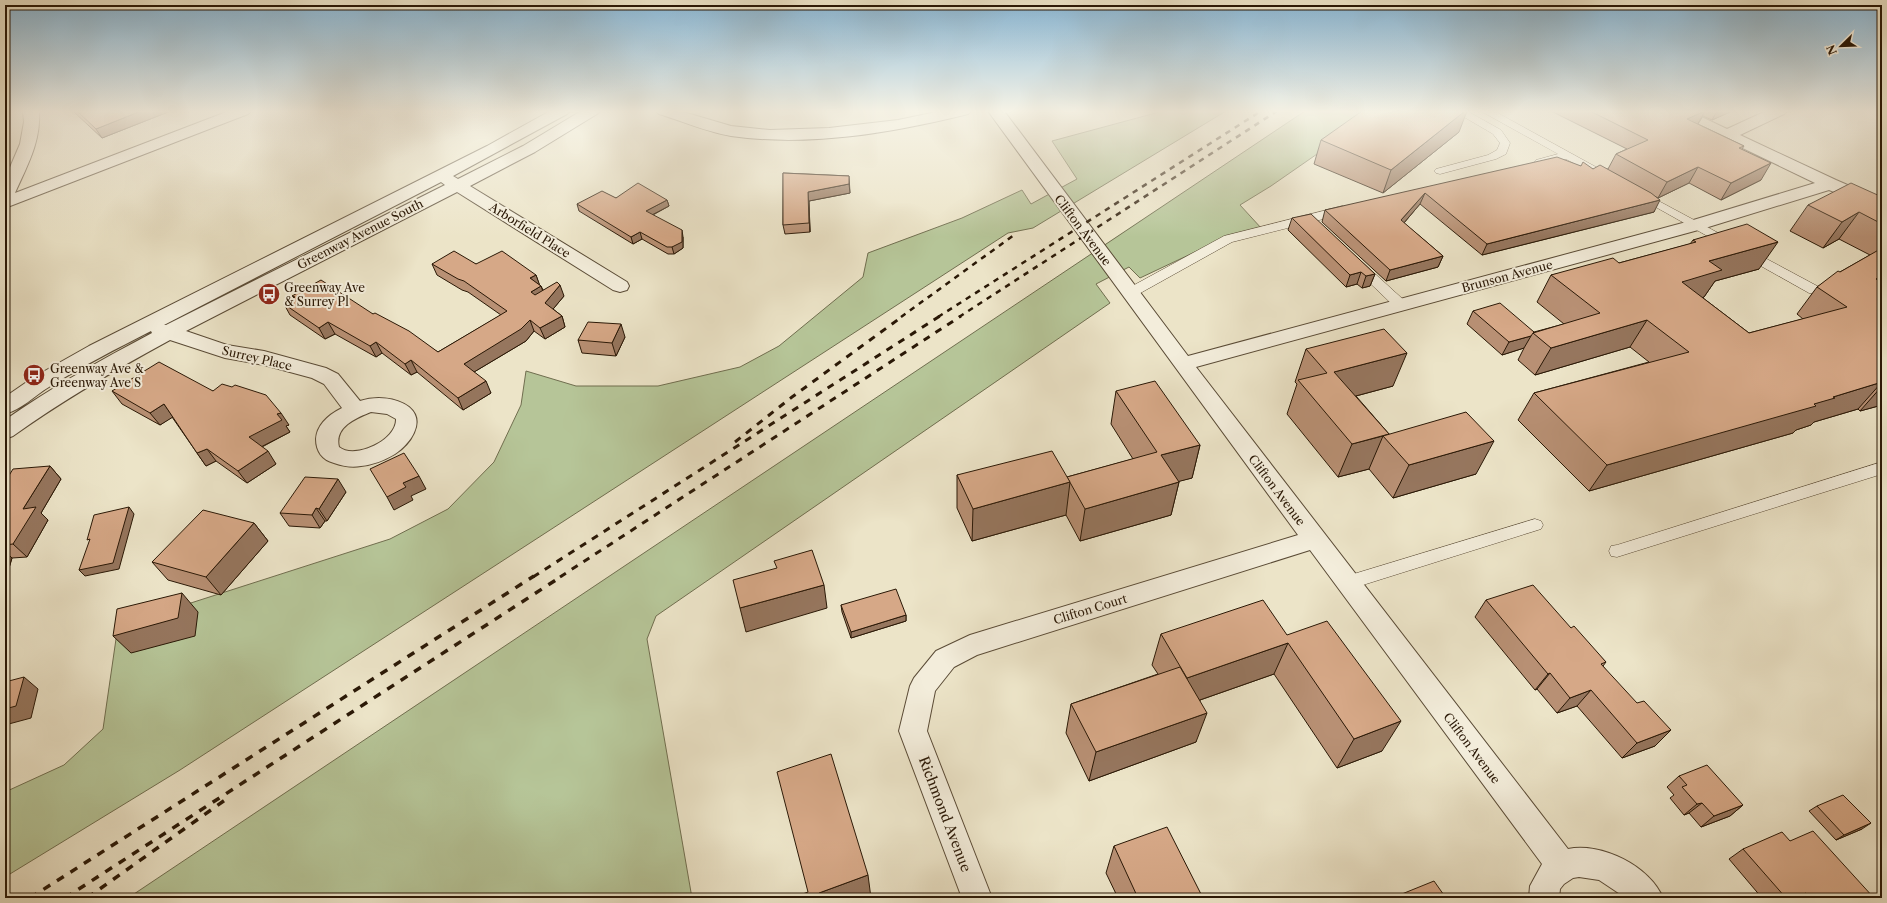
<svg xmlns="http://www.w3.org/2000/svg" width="1887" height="903" viewBox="0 0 1887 903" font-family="'Libre Caslon Text',serif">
<rect width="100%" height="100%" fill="#ece4c8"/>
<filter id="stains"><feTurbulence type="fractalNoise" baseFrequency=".005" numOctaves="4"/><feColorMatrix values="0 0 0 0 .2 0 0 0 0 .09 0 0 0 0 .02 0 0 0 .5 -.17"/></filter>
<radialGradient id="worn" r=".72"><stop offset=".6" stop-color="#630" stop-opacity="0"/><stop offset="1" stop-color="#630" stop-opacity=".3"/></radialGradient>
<g fill="#b6c598" stroke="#706e4f">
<polygon points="1163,111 1226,111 1033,228 1008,233 180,770 5,877 5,792 64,765 103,729 116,639 141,619 390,539 448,509 494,462 521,405 526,371 576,386 658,386 740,367 779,346 863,277 868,253 962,218 1022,190 1031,204 1077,179 1052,141"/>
<polygon points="1305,111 1379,111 1271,186 1240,205 1262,229 1212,244 1140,278 1129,267 1096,284 1110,303 656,616 647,639 692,898 128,898"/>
</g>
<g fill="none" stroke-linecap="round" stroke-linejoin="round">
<g stroke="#5a4b36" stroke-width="1">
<g id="service">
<polygon points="1454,111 1467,111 1501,130 1510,143 1506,154 1496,159 1440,174 1436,173 1434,171 1436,169 1488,155 1497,150 1500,143 1493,134"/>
<polygon points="1481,111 1494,111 1605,172 1599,175 1595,174 1566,159 1540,165 1536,164 1534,162 1536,160 1558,154"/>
<polygon points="1640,191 1819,287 1820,290 1819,293 1809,293 1636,196 1634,194"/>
<polygon points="1343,206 1349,210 1347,213 1232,242 1135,296 1125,296 1124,293 1125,290 1224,236"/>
<polygon points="1358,261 1362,262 1406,302 1408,305 1406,308 1396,308 1354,268 1352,265 1354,262"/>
<polygon points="1882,462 1882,474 1617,557 1611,556 1609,551 1611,546 1617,545"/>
<polygon points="1535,519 1541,521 1543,525 1541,529 1347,590 1341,588 1339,583 1341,578 1347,576"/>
</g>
</g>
<g stroke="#5a4b36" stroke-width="2">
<g id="minor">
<path d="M23 111H39C41 142 27 166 15 193L229 111H251L248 114 5 208V179L20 144 24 122Z"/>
<path d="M550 111H570L567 114 453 176 458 179 523 146 581 111H600L597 114 535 152 470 186 627 282 629 286 627 290 620 292 613 290 457 192 186 331 227 345 264 351 326 368 338 374 360 401C375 396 396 397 409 407 427 422 409 445 395 454 385 460 373 465 361 466 351 468 343 466 334 463 322 460 316 451 316 439 317 424 330 414 342 408L324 384 312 378 264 365 225 358 170 340C115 370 63 400 13 436L5 439V420C52 387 101 360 152 333L151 331C116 349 82 366 49 387 34 396 21 410 5 414V397L34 377 89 346 487 146ZM441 182 445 185 166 325H164ZM371 412 387 414 396 419C397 440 355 460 339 447 334 427 356 418 371 412Z"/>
<path d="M656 111H680L731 126 770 130 829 128 898 120 941 111H971L968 114C892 133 809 147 731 136 707 132 682 121 659 114Z"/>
<path d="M988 111H1004L1188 356 1690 221 1815 183 1672 114 1669 111H1689L1727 129 1766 111H1787L1784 114 1740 135 1836 180 1882 200V211L1829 190 1702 229 1196 367 1568 849C1601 842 1650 866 1663 898H1626L1599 880 1579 877 1573 878 1564 884 1560 889 1559 898H1529L1530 886 1542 864 1310 550 977 655 954 667 935 691 927 731 992 898H962L899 731 910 686 914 678 936 651 970 635 1298 535Z"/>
</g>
</g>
<use href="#service" fill="#f3eddb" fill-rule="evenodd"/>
<use href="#minor" fill="#f3eddb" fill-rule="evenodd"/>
<g stroke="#2a1806" stroke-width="2.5" stroke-dasharray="5.5 5.5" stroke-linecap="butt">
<polyline points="901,317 1014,235"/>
<polyline points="938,317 1261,111"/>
<polyline points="959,317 1277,111"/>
</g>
<g stroke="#2a1806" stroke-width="3" stroke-dasharray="7 7" stroke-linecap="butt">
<polyline points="735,442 792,397 903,316"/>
<polyline points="533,577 940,316"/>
<polyline points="560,577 961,316"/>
</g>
<g stroke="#2a1806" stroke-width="3.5" stroke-dasharray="8 8" stroke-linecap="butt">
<polyline points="30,898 534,576"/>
<polyline points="65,898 562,576"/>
<polyline points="87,898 225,800"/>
</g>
</g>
<g fill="#b89074" stroke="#2a1806">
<polygon points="74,111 167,111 168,112 102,138 75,113"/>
<polygon points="1551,111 1732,111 1712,120 1703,116 1698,124 1744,146 1742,149 1761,180 1721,200 1689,183 1658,198 1656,197 1654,212 1482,255 1420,204 1404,223 1443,256 1438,267 1386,281 1322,222 1325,210 1581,166 1593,169 1608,169 1616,154 1627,149"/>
<polygon points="1459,132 1383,193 1314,164 1321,140"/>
<polygon points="783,173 849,176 850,193 809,201 810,232 785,234 783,225"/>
<polygon points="1882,197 1882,405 1860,411 1858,409 1814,422 1811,425 1796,430 1793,433 1589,491 1518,420 1534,393 1649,362 1630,347 1535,375 1518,360 1524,348 1502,355 1467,324 1473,311 1534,332 1564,324 1537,302 1551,275 1619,263 1690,244 1693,240 1759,269 1715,281 1704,297 1703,298 1749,333 1803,319 1797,314 1817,287 1840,272 1870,255 1839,239 1823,248 1790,231 1808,205"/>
<polygon points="616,198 667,200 669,206 653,215 683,237 683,248 674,254 668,254 642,239 633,244 579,211 577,204"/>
<polygon points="1292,218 1375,274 1370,286 1362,288 1357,284 1346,287 1288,230"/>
<polygon points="432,264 476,264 536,275 539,284 541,286 543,290 564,296 553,309 562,316 565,327 545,339 534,331 526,341 474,372 491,393 463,410 417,372 411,375 382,353 376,357 335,334 325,339 290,315 284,304 294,298 292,296 373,314 438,352 501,315 468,292 462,290 437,275"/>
<polygon points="625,337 616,356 582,353 578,340"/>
<polygon points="1306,349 1393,386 1356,396 1389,434 1476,474 1393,498 1369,469 1338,477 1287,414 1297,384 1295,382"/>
<polygon points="112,391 213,391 289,425 286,426 290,432 262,447 276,464 247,483 216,461 206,466 172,417 160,425 122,404"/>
<polygon points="1116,391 1200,445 1192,478 1179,481 1179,482 1171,515 1080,541 1066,515 972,541 957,508 957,475 1067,477 1133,459 1111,424"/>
<polygon points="50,466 61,479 41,513 48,520 27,557 12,558 5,581 5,482"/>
<polygon points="346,492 327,521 325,521 320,528 289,526 280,513"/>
<polygon points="254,523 268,541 221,595 168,580 152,562"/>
<polygon points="1486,600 1571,628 1606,662 1603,666 1655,746 1622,758 1577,706 1557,713 1537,689 1535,690 1475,617"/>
<polygon points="841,605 906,615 906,621 851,638 842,612"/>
<polygon points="1161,634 1287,635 1382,751 1337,768 1274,674 1200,700 1196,742 1089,781 1066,733 1071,704 1158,674 1152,665"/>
<polygon points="1679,776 1743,805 1730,816 1701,827 1689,813 1684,815 1670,798 1674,795 1667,787"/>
<polygon points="1817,806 1862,829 1836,840 1809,811"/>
<polygon points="1790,841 1874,898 1762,898 1729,859 1743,849"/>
<polygon points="1114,846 1203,898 1118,898 1106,873"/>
</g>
<g fill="#96765e" stroke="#2a1806">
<polygon points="141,111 167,111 168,112 102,138 96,129"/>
<polygon points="1465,111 1467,111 1459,132 1383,193 1391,170"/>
<polygon points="1705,111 1696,127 1687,119"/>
<polygon points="1717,111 1732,111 1712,120"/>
<polygon points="1771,163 1761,180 1721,200 1731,183"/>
<polygon points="1698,167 1689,183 1658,198 1667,182"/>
<polygon points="849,184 850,193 809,201 810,232 808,192"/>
<polygon points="1425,193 1420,204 1397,231 1401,220"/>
<polygon points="667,200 669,206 648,217 646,211"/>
<polygon points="1660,200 1654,212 1482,255 1487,244"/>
<polygon points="1859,212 1839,239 1823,248 1842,222"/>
<polygon points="682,230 683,237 683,248 674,254 672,247"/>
<polygon points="640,232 642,239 633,244 631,237"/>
<polygon points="1778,242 1759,269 1715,281 1704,297 1665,309 1682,282 1709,261"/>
<polygon points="1443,256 1438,267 1386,281 1390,270"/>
<polygon points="1361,272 1357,284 1346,287 1350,275"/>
<polygon points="1375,274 1370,286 1362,288 1366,276"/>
<polygon points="536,275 540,286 530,278"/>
<polygon points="1882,275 1882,290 1876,279"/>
<polygon points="560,285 564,296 549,314 545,303"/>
<polygon points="541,286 545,297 535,303 531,292"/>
<polygon points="562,316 565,327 545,339 540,328"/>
<polygon points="530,320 534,331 526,341 469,375 464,364"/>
<polygon points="1647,320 1630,347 1535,375 1551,348"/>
<polygon points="328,322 335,334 325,339 319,328"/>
<polygon points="621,324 625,337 616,356 612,343"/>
<polygon points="1531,336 1524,348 1502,355 1509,342"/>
<polygon points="376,342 382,353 376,357 370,346"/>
<polygon points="1407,353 1393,386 1322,405 1334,372"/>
<polygon points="411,360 417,372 411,375 405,364"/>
<polygon points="486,381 491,393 463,410 458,398"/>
<polygon points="1882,382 1858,409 1814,422 1811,425 1796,430 1793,433 1589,491 1607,465 1814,404 1833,397"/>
<polygon points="1882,386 1882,405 1860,411"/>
<polygon points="164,404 173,417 160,425 150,413"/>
<polygon points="281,413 289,425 286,426 290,432 257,449 249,437 277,414"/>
<polygon points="1383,436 1369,469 1338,477 1352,444"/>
<polygon points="1494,441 1476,474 1393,498 1409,465"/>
<polygon points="1200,445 1192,478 1154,488 1161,455"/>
<polygon points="207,449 216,461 206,466 197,453"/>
<polygon points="268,451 276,464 247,483 238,471"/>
<polygon points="50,466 61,479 41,513 48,520 27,557 13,544 23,509"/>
<polygon points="419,476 426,489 411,496 413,500 394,510 387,497 403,483"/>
<polygon points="338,479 346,492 327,521 319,509"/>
<polygon points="1070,482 1066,515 972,541 973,509"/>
<polygon points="1179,482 1171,515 1080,541 1085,509"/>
<polygon points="129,507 134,514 119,569 85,576 79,570"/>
<polygon points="316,508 325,521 320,528 312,515"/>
<polygon points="254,523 268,541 221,595 206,577"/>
<polygon points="5,551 12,558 5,581"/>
<polygon points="824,585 827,608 746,632 740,608"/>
<polygon points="182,593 198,612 195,636 131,653 113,636"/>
<polygon points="906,615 906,621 851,638 851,632"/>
<polygon points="1288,643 1274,674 1177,708 1187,678"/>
<polygon points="1550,673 1537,689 1535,690 1548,674"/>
<polygon points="24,677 38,689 31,718 5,725 5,709"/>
<polygon points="1591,690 1577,706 1557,713 1570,698"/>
<polygon points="1207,713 1196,742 1089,781 1096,752"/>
<polygon points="1401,721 1382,751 1337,768 1354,739"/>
<polygon points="1671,730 1655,746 1622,758 1637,743"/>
<polygon points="1702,803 1689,813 1684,815 1697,804"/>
<polygon points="1743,805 1730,816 1701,827 1714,816"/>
<polygon points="1871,823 1862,829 1836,840 1844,835"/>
<polygon points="868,875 871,898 820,898 819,893"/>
</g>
<g fill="#d6a887" stroke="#2a1806">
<polygon points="77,111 141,111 96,129"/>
<polygon points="1362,111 1465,111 1391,170 1321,140"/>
<polygon points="1590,111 1705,111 1687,119 1744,146 1739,148 1771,163 1731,183 1698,167 1667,182 1616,154 1648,140"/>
<polygon points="1557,157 1581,166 1583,162 1593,169 1600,165 1651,193 1660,200 1487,244 1425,193 1401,220 1443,256 1390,270 1325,210"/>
<polygon points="783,173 849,176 849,184 808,192 809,223 783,225"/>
<polygon points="638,183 667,200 646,211 682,230 682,242 672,247 667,247 640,232 631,237 577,204 602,191 616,198"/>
<polygon points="1851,183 1882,197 1882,224 1859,212 1842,222 1808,205"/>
<polygon points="1311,214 1375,274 1366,276 1361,272 1350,275 1292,218"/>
<polygon points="1747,224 1778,242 1709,261 1722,270 1682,282 1749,333 1847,307 1817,287 1838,271 1840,272 1882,248 1882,275 1876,279 1882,283 1882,382 1833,397 1835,398 1814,404 1816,406 1607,465 1534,393 1689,352 1647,320 1551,348 1533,333 1600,313 1551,275 1613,258 1619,263 1696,242 1693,240"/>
<polygon points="454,251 476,264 502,251 536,275 530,278 541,286 531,292 535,295 557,282 560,285 545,303 562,316 540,328 530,320 521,329 464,364 486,381 458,398 411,360 405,364 376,342 370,346 328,322 319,328 284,304 295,297 292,296 321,280 373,314 375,313 409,331 438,352 507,311 464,281 458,279 432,264"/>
<polygon points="1500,303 1534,332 1533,333 1531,336 1509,342 1473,311"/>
<polygon points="588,322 621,324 612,343 578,340"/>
<polygon points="1384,329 1407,353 1334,372 1389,434 1352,444 1298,380 1327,373 1306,349"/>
<polygon points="159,362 213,391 222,384 232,387 235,385 266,395 281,413 277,414 282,420 249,437 268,451 238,471 207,449 197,453 164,404 150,413 112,391"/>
<polygon points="1155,381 1200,445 1161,455 1179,482 1085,509 1067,477 1157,452 1116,391"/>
<polygon points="1466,412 1494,441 1409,465 1383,436"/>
<polygon points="1052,451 1070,482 973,509 957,475"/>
<polygon points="404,453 419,476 403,483 406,487 387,497 370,469"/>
<polygon points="50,466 23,509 36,507 13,544 5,545 5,482 13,469"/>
<polygon points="305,477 338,479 319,509 316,508 312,515 280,513"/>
<polygon points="129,507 113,563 79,570 90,539 87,540 94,515"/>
<polygon points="203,510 254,523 206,577 152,562"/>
<polygon points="812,550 824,585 740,608 733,580 777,568 774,561"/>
<polygon points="1533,585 1571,628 1574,626 1606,662 1601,664 1637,703 1644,701 1671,730 1637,743 1591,690 1570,698 1550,673 1548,674 1486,600"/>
<polygon points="896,589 906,615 851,632 841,605"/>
<polygon points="182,593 178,618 113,636 117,609"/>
<polygon points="1263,600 1287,635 1327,621 1401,721 1354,739 1288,643 1187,678 1161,634"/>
<polygon points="1180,667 1207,713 1096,752 1071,704"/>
<polygon points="24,677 16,706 5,709 5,682"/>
<polygon points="831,754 868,875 819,893 820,898 792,898 808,892 777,772"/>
<polygon points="1707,765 1743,805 1714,816 1702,803 1697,804 1682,787 1687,785 1679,776"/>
<polygon points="1843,795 1871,823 1844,835 1817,806"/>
<polygon points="1167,827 1203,898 1138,898 1114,846"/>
<polygon points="1813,831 1874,898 1810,898 1806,893 1795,898 1786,898 1743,849 1782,832 1790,841"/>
<polygon points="1434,881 1446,898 1392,898"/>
</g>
<linearGradient id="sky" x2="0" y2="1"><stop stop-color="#89b8d7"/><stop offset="0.47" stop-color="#f6f3e6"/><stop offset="1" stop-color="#f6f3e6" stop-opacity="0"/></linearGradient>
<rect width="1887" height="237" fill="url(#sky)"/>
<defs>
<g id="bus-disc" transform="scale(1.15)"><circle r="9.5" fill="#8f2418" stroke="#f3eddb"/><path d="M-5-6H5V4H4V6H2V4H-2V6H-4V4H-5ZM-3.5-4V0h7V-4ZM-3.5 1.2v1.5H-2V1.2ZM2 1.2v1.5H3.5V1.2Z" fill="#fff"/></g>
</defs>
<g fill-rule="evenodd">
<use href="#bus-disc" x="269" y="294"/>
<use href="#bus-disc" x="34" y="375"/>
</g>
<g text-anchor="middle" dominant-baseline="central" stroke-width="4" stroke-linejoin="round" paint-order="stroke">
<g font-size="12" fill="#2a1806" stroke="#f3eddb">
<text transform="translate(530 230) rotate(32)">Arborfield Place</text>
<text transform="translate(1083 230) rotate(53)">Clifton Avenue</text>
<text transform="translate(360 234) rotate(-27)">Greenway Avenue South</text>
<text transform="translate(1507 276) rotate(-15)">Brunson Avenue</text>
<text transform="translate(257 358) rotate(13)">Surrey Place</text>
<text transform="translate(1277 490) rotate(53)">Clifton Avenue</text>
<text transform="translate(1090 609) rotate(-17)">Clifton Court</text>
<text transform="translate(1472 748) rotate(53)">Clifton Avenue</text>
</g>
<g font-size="12" fill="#2a1806" stroke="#f3eddb" text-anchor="start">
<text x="284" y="287">Greenway Ave<tspan x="284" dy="14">&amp; Surrey Pl</tspan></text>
<text x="50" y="368">Greenway Ave &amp;<tspan x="50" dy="14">Greenway Ave S</tspan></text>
</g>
<g font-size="14" fill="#2a1806" stroke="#f3eddb">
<text transform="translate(945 814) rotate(69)">Richmond Avenue</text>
</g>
</g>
<rect width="1887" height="903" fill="none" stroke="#ece4c8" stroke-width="20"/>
<rect x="6" y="6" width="1875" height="891" fill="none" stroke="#2a1806" stroke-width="2"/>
<rect x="10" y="10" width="1867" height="883" fill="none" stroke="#2a1806"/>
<g transform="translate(1841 46) rotate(247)" stroke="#f3eddb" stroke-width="3" paint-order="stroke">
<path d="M0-3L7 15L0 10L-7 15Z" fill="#2a1806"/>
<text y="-6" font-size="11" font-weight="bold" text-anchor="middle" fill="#2a1806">N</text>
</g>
<rect width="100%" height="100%" filter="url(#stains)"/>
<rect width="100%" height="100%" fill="url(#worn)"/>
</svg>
